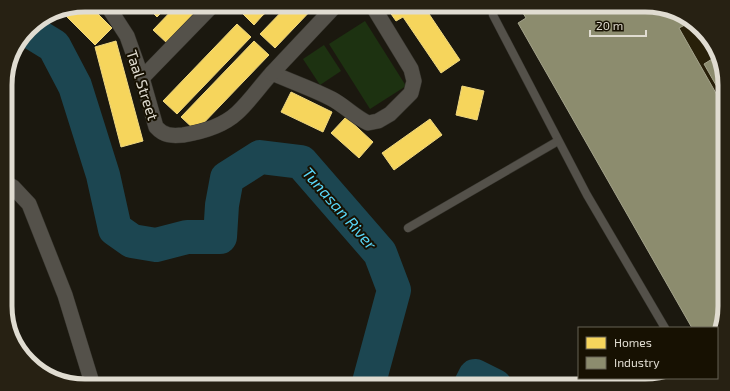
<svg xmlns="http://www.w3.org/2000/svg" width="730" height="391" viewBox="0 0 730 391" font-family="'Exo 2',sans-serif">
<rect width="100%" height="100%" fill="#1b180f"/>
<polygon fill="#282009" points="686,17 712,41 725,80 725,111 674,22"/>
<g fill="#1d3211">
<polygon points="365,21 406,86 370,109 329,44"/>
<polygon points="324,45 341,71 320,85 303,59"/>
</g>
<g fill="#f6d55c" stroke="#efd77f">
<polygon points="85,5 89,5 112,28 95,45 60,10"/>
<polygon points="145,5 169,5 157,17"/>
<polygon points="177,5 206,5 168,44 153,30"/>
<polygon points="242,5 251,5 262,16 254,25 238,9"/>
<polygon points="251,5 268,5 271,8 262,16"/>
<polygon points="288,5 316,5 275,48 260,34"/>
<polygon points="397,5 423,5 460,60 441,73 403,17 396,21 389,11"/>
<polygon points="237,24 251,37 177,114 163,101"/>
<polygon points="116,41 143,141 121,147 95,47"/>
<polygon points="254,41 269,55 196,131 181,117"/>
<polygon points="462,86 484,91 477,120 456,115"/>
<polygon points="291,92 332,112 323,132 281,112"/>
<polygon points="346,117 373,142 359,158 331,133"/>
<polygon points="430,119 442,135 394,170 382,153"/>
</g>
<g fill="#8c8c6e" stroke="#a5a48c">
<polygon points="518,5 645,5 685,16 691,22 679,28 725,109 725,311 717,337 717,328 692,328 518,23 526,18"/>
<polygon points="717,56 725,80 725,101 704,64"/>
</g>
<g fill="none" stroke-linecap="round" stroke-linejoin="round">
<g stroke="#1c4651" stroke-width="34">
<polyline points="28,30 54,46 75,86 103,175 115,229 132,241 156,245 187,237 220,237 222,205 227,178 260,157 301,162 380,253 394,290 368,386"/>
<polyline points="470,386 475,376 495,386"/>
</g>
<g stroke="#35332c" stroke-width="9">
<g id="lane">
<polyline points="493,15 587,195 665,328"/>
<polyline points="408,228 558,141"/>
</g>
</g>
<g stroke="#35332c" stroke-width="16">
<g id="street">
<path d="M107 5 127 36 142 78 156 127C164 136 172 136 183 135 202 132 223 126 237 113 250 101 260 86 272 73 292 82 313 89 332 99 345 106 355 117 368 123L378 121 390 114 411 93 414 81 411 69 372 5"/>
<polyline points="272,73 336,5"/>
<polyline points="142,78 213,5"/>
<polyline points="6,183 13,187 29,204 65,295 93,386"/>
</g>
</g>
<use href="#lane" stroke="#54514a" stroke-width="8"/>
<use href="#street" stroke="#54514a" stroke-width="15"/>
</g>
<g text-anchor="middle" dominant-baseline="central" stroke-width="4" stroke-linejoin="round" paint-order="stroke">
<g font-size="15" fill="#e0dcd1" stroke="#171102">
<text transform="translate(143 85) rotate(72)">Taal Street</text>
</g>
<g font-size="16" font-style="italic" fill="#59d7f9" stroke="#171102">
<text transform="translate(340 208) rotate(49)">Tunasan River</text>
</g>
</g>
<path d="M0 0H730V391H0ZM85 12H645A73 73 0 0 1 718 85V306A73 73 0 0 1 645 379H85A73 73 0 0 1 12 306V85A73 73 0 0 1 85 12Z" fill="#272113" fill-rule="evenodd"/>
<path fill="none" stroke="#e0dcd1" stroke-width="5" d="M85 12H645A73 73 0 0 1 718 85V306A73 73 0 0 1 645 379H85A73 73 0 0 1 12 306V85A73 73 0 0 1 85 12Z"/>
<rect x="578" y="327" width="140" height="52" fill="#171102" stroke="#676255"/>
<rect x="586" y="337" width="20" height="12" fill="#f6d55c" stroke="#676255"/>
<text x="614" y="347" font-size="12" fill="#e0dcd1">Homes</text>
<rect x="586" y="357" width="20" height="12" fill="#8c8c6e" stroke="#676255"/>
<text x="614" y="367" font-size="12" fill="#e0dcd1">Industry</text>
<path d="M590 30v6h56v-6" fill="none" stroke="#e0dcd1" stroke-width="2"/>
<text x="596" y="30" font-size="12" fill="#e0dcd1" stroke="#171102" stroke-width="3" paint-order="stroke">20 m</text>
</svg>
